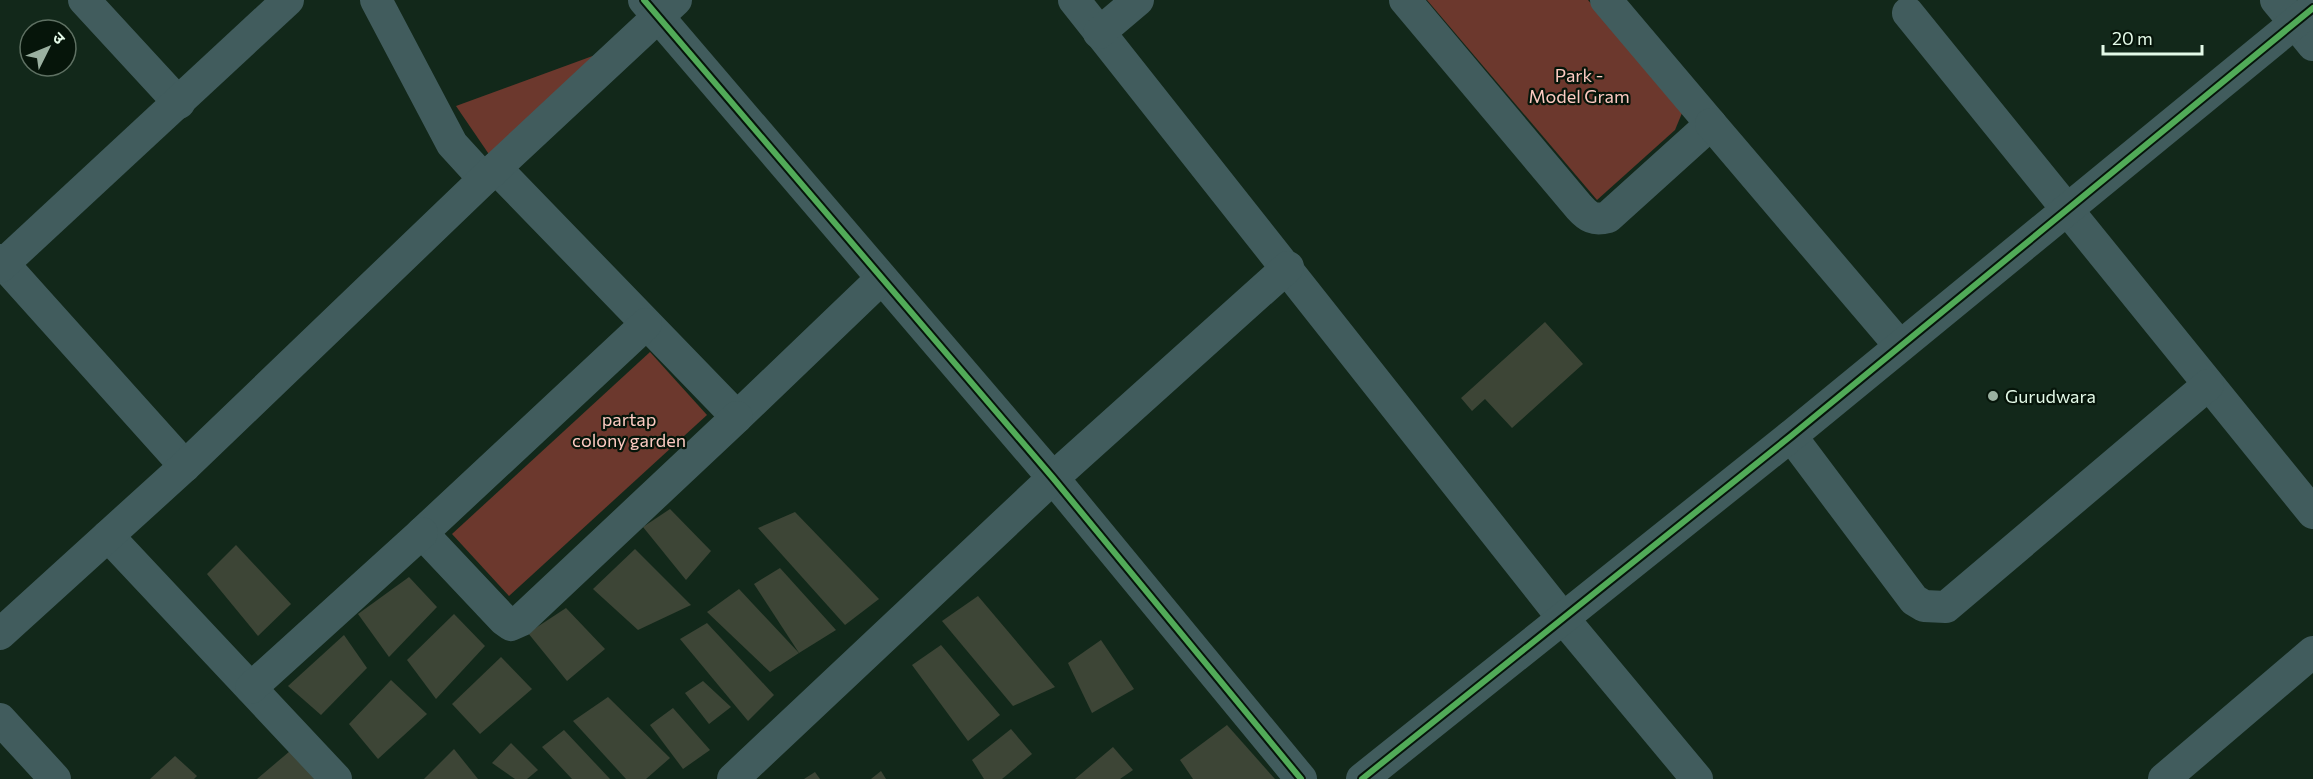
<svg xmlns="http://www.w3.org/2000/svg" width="2313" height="779" viewBox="0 0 2313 779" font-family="Commissioner,'Noto Sans Devanagari',sans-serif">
<rect width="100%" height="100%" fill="#12281a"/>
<g fill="#6c382d">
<polygon points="1427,0 1588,0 1682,113 1675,130 1597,200"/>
<polygon points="639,39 499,169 456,106"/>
<polygon points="650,352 707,415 509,596 452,534"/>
</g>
<g fill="#3d4536">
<polygon points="1545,322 1583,364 1512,428 1485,399 1472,411 1461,398"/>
<polygon points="670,509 711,551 686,580 643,527"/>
<polygon points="795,512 879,599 845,625 758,528"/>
<polygon points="236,545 291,604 258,636 207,574"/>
<polygon points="635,549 691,605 638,630 593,589"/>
<polygon points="780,568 836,630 799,653 754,584"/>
<polygon points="409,577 437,607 389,657 358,614"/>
<polygon points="739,589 799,653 770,672 707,612"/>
<polygon points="978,596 1055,687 1013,706 942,621"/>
<polygon points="566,608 605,649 567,681 528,633"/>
<polygon points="454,614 485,646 436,699 407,660"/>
<polygon points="707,623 774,695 748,721 680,639"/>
<polygon points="344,635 367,668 321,715 288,686"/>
<polygon points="1101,640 1134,689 1092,713 1068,663"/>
<polygon points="941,645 1000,715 968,741 912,665"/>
<polygon points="501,657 532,689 480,734 452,704"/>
<polygon points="391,680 427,714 378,759 349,724"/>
<polygon points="703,681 731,707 709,724 685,693"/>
<polygon points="608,697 670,758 646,779 626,779 573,721"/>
<polygon points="673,708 710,750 683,769 650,725"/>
<polygon points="1227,725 1275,779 1193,779 1180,760"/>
<polygon points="1011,729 1032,754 1002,779 984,779 972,760"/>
<polygon points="564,730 610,779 572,779 542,747"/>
<polygon points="511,743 538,770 527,779 515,779 492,763"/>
<polygon points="1113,747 1133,770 1120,779 1075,779"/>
<polygon points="454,749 478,779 424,779"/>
<polygon points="290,751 317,779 257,779"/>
<polygon points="175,756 197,776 194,779 150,779"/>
<polygon points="881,771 886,779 871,779"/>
<polygon points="815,772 820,779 804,779"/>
</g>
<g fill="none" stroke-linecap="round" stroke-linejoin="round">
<g stroke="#415c5d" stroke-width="32">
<polyline points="84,0 179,103"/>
<polyline points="376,0 452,144 484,179"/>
<polyline points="644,0 1053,478 1301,779"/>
<polyline points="1074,0 1562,617 1697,779"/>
<path d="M1405 0 1579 207C1588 217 1594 221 1608 217L1711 124 1606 0"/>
<polyline points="2276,0 2313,45"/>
<polyline points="1908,13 2313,513"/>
<polyline points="1099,33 1138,0"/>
<polyline points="1711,124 1900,346"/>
<polyline points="496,168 737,417 881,279"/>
<polyline points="0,260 185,466"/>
<polyline points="0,267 288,0"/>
<polyline points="646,324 422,533 504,620 511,625 520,621 737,417"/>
<polyline points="1791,436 1914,600 1924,606 1946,607 2208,385"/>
<polyline points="108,536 336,779"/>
<polyline points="0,634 185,466 484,179 676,0"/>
<polyline points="251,688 422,533"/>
<polyline points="0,719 55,779"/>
<polyline points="733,779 1053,478 1288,267"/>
<polyline points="1362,779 1791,436 2313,8"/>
<polyline points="2164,779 2313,652"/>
</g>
<g stroke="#06150a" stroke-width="10">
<g id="cycleway">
<polyline points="644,0 1053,478 1301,779"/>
<polyline points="1362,779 1791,436 2313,8"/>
</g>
</g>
<use href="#cycleway" stroke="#51ab58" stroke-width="6"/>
</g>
<circle fill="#9ab0a0" stroke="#06150a" stroke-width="2" cx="1993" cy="396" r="6"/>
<g text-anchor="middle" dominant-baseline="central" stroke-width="4.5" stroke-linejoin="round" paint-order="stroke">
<g font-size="18" fill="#fdcbc2" stroke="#06150a">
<text x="1579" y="75">Park -<tspan x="1579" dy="21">Model Gram</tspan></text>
<text x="629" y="419">partap<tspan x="629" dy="21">colony garden</tspan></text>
</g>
<g font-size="18" fill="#e4fae8" stroke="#06150a" text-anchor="start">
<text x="2005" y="396">Gurudwara</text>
</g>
</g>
<g transform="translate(48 48) rotate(47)"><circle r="28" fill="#06150a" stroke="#5f7163" stroke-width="1.5"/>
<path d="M0-4.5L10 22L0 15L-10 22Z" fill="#9ab0a0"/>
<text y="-9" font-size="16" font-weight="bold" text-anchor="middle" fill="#e4fae8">उ</text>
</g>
<path d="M2103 45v9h99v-9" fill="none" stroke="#e4fae8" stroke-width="3"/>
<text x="2112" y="45" font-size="18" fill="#e4fae8" stroke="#06150a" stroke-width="4.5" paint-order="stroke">20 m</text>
</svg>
